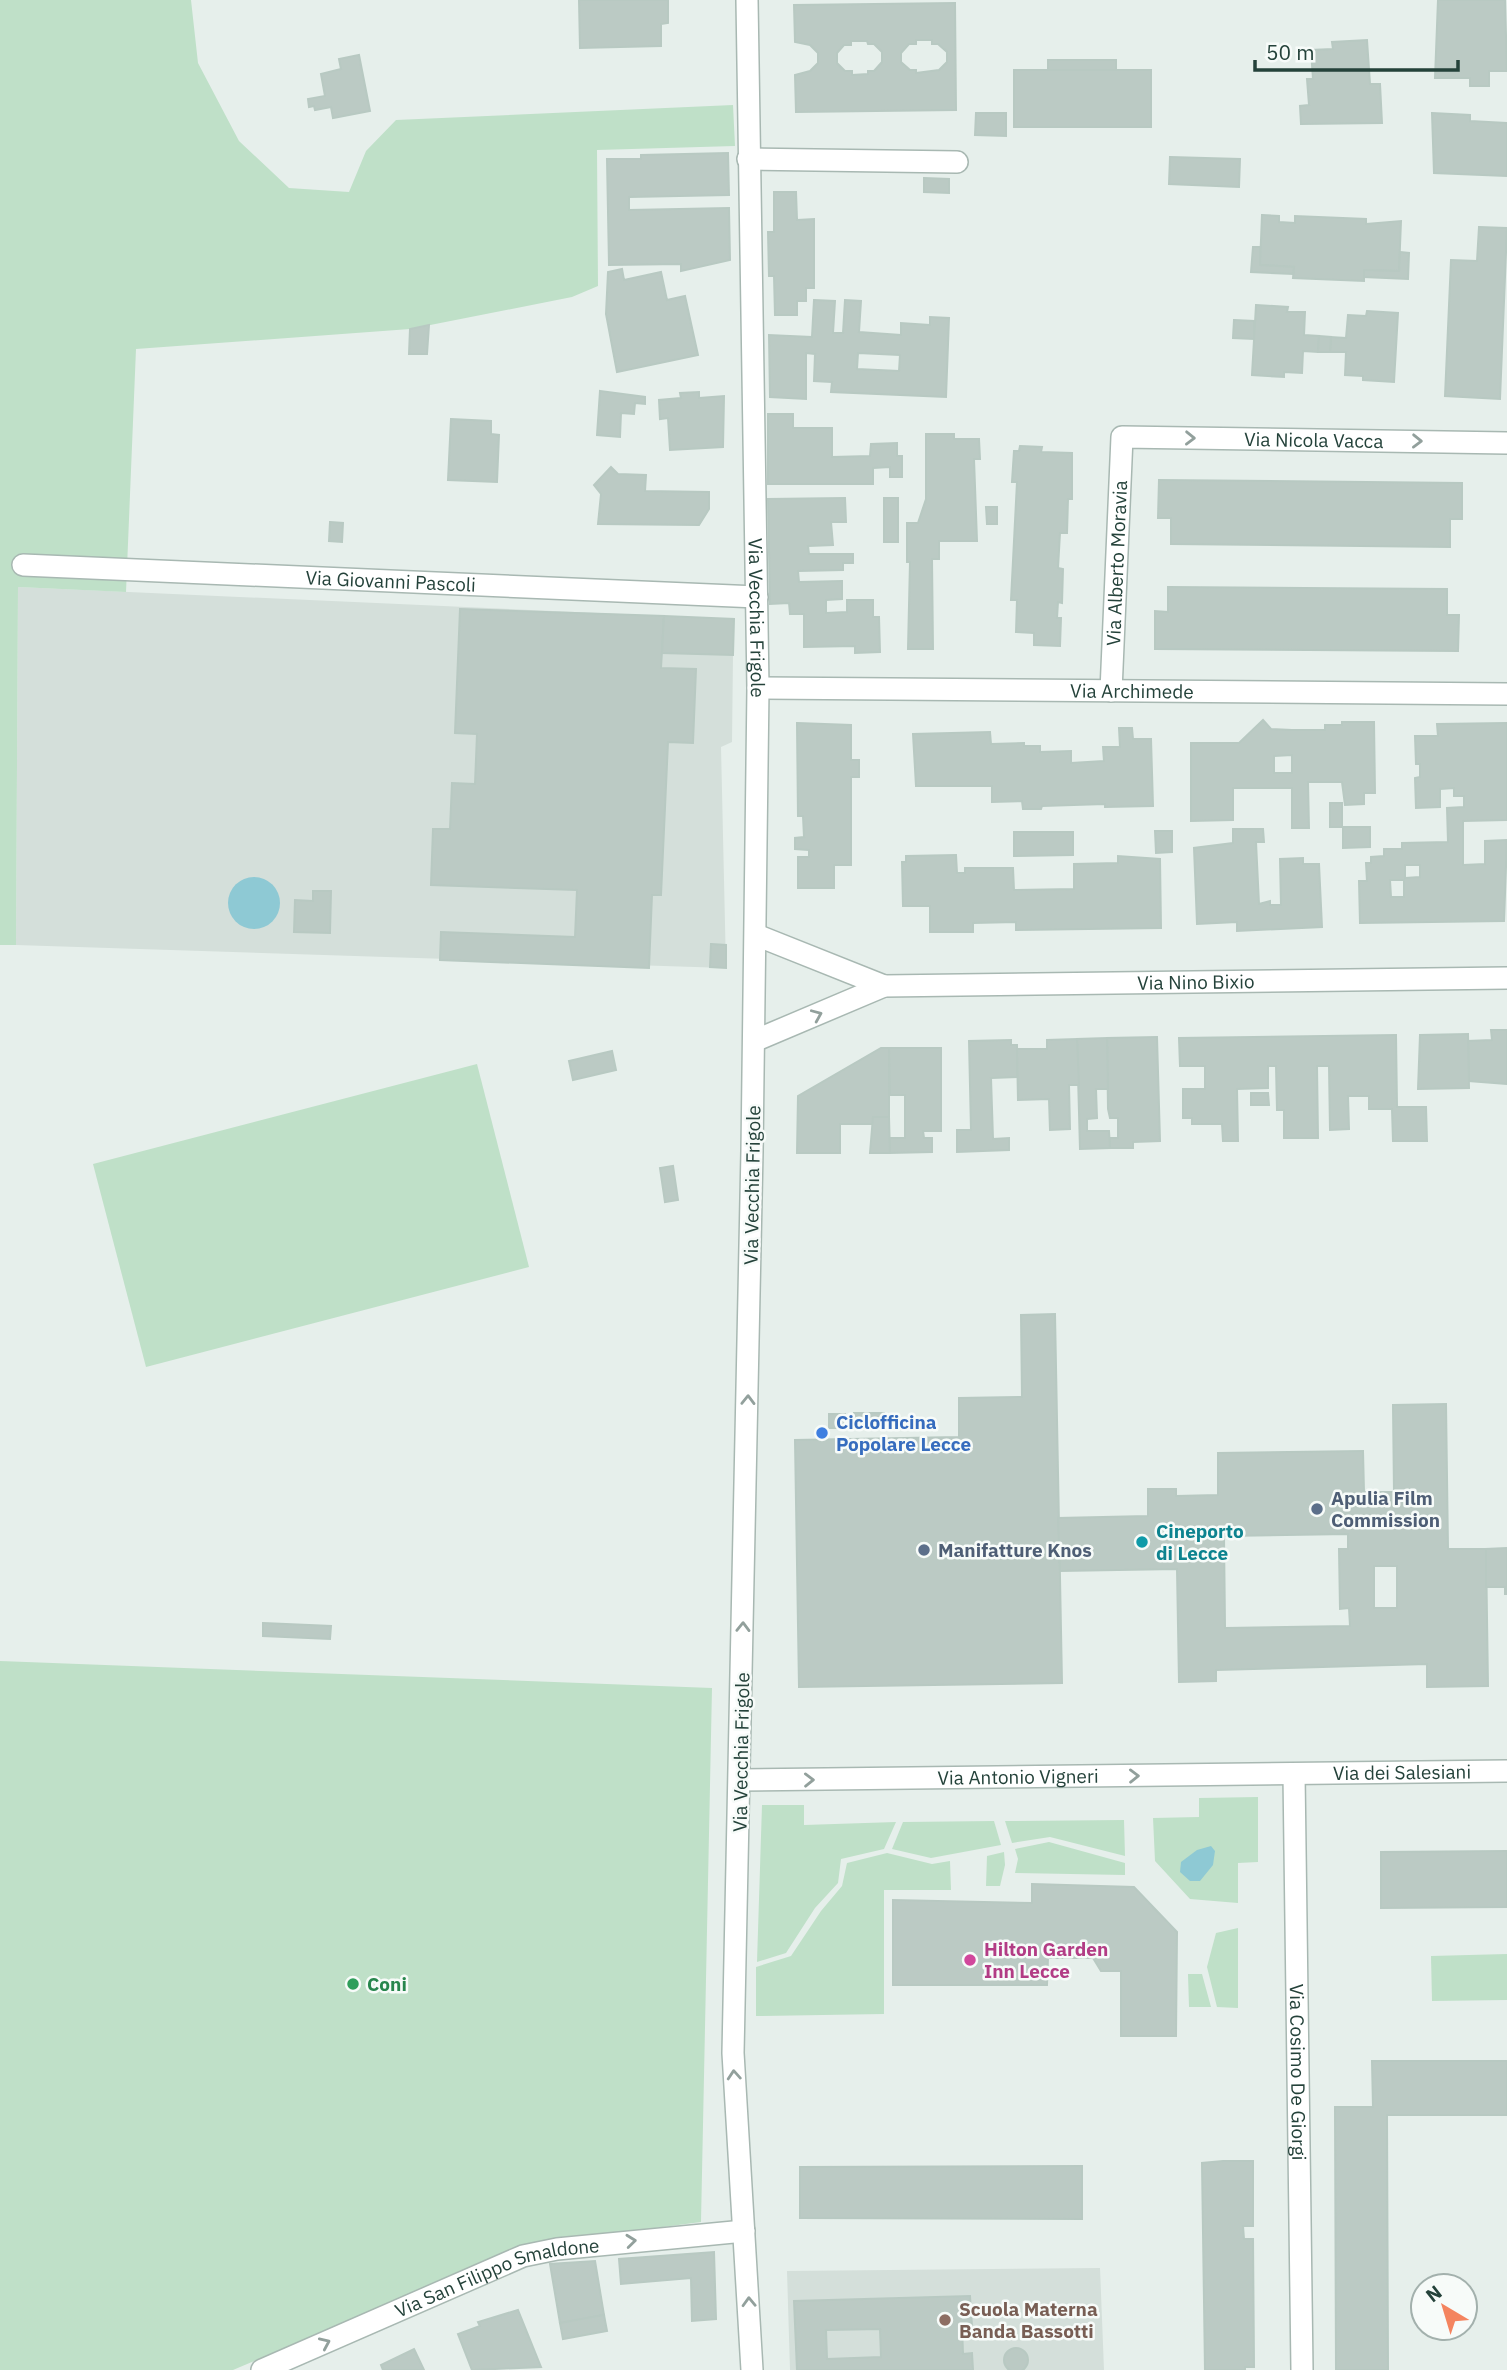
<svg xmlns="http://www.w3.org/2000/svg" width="1507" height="2370" viewBox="0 0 1507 2370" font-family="'IBM Plex Sans',sans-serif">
<rect width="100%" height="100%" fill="#e6efeb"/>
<g fill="#d4dfda">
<path d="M18,587l646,29 -2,37 71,2 -1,87 -11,5 5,221 -710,-23z"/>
<path d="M1100,2268l4,102h-314l-3,-99z"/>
</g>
<g fill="#bfe0c8">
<path d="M0,0h191l7,63 41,78 50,47 60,4 17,-41 30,-31 337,-15 2,41 -138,4 1,136 -26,11 -162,32 -274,20 -10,243 -108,-5 -2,358h-16z"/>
<path d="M477,1064l52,203 -383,100 -53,-203z"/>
<path d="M0,1661l712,27 -11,534 -176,23 -292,125h-233z"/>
<path d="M1258,1797v65l-20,1v40l-48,-4 -35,-38 -2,-43 46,-1v-19z"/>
<path d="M762,1805h42v20l92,-3 -12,27 -43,10 -3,24 -23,25 -29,45 -29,9z"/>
<path d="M1124,1820l1,36 -75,-19 -38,6 -7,-22z"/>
<path d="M994,1821l7,24 -70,13 -39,-9 11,-27z"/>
<path d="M1049,1842l76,21v12l-110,-2 3,-14 -3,-10z"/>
<path d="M1004,1852l1,13 -5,21h-14l1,-30z"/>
<path d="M887,1853l45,11 18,-3 1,29h-67v124l-128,2v-49l35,-11 30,-45 21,-25 5,-23z"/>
<path d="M1238,1928v80l-21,-1 -10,-40 9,-34z"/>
<path d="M1507,1954v46l-75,1 -1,-45z"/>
<path d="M1188,1974h14l9,33h-22z"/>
</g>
<g fill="#8ec9d4">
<circle cx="254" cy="903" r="26"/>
<path d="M1211,1846l4,5 -2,14 -13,16h-10l-10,-9 1,-10 16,-12z"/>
</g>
<g fill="#bbcac4" stroke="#b8c9c2" stroke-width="2" fill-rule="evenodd">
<path d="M579,0h89v23l-7,1v22l-81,2z"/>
<path d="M1438,0h67l2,71h-18v15h-19v-8h-35z"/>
<path d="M955,3l1,107 -160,2 -1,-37 15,-4 8,-8v-10l-8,-8 -15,-3 -1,-37zM916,40h16v4h6l9,8v10l-8,8 -23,3v-3h-6l-9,-8v-9l8,-9h7zM851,41h16l1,3h6l8,8v10l-8,9h-6v3l-16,1v-4h-7l-8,-8v-10l7,-8h7z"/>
<path d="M1367,40l3,44h10l2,39 -81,1 -1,-18 9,-1 -2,-26h6l-2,-29 22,-1 -1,-7z"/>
<path d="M359,55l11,56 -37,7 -2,-11 -16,3 -1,-4 -5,1 -1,-8 17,-3 -4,-22 20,-5 -2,-10z"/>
<rect x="1048" y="60" width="68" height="10"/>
<rect x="1014" y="70" width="137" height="57"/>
<path d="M976,113h30v23l-31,-1z"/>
<path d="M1432,113l38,2v6l37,2v53l-73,-3z"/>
<path d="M728,153l1,42 -100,2v13l100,-2 1,52 -49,11v-7l-72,1 -2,-106h34v-4z"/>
<path d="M1170,157l70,2 -1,28 -70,-3z"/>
<path d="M924,178l25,1v14l-25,-1z"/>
<path d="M774,192h22l1,28 17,-1v69h-8v13h-9v14h-22l-1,-39h-5l-1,-44h6z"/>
<path d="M1262,215l17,1v6l16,1v-7l71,3v5l35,-3 -2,50 -35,-1v11l-71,-3 1,-11 -34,-2z"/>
<path d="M1479,227l28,1 -7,171 -55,-3 6,-136 26,1z"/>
<path d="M1253,247h7v18l34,2 -1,7 -42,-2z"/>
<path d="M1400,252l9,1 -1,26 -44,-2v-7l35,1z"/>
<path d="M622,269l2,11 37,-8 6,28 18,-4 13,59 -81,17 -11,-58 2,-42z"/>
<path d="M814,300l21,1 -2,32h10l2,-33 16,1 -2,31 42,3v-12l29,2v-8l19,1 -3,79 -115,-5 1,-10 -18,-1 1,-27 -9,-1v46l-36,-2 -1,-62 43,2zM858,353l42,2 -1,16 -42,-2z"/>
<path d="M1256,305l32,2 -1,5h18l-1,23 15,1 -1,16 -15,-1 -1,22 -18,-1v5l-32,-2z"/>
<path d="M1367,311l31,2 -4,69 -31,-2v-4l-18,-1 1,-23h-16l1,-15 15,1 2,-23 18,1z"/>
<path d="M1234,320l20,1v18l-21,-1z"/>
<path d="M429,325l-2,29h-18l1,-25z"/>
<path d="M1319,336l12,1 -1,15h-12z"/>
<path d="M600,391l45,6v7l-10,-1 -1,11 -13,-1 -1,24 -23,-2z"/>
<path d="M699,392v6l25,-2 -1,51 -53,3 -2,-32 -8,1 -1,-19 22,-2 -1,-5z"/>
<path d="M768,414h25v14h39v29l38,-1 1,-12 26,-1v13h5v21h-12v-10l-17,1v16h-105z"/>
<path d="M451,419l40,2v13l8,1 -2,47 -49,-2z"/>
<path d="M926,434h28v5h25l1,20h-6l3,82h-38v18h-7l1,90h-25l2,-87h-3v-39h11l8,-24z"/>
<path d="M1020,446l22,1 -1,5 31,1v46h-4l-1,34h-7l-2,35 5,1 -1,34 -4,-1 -1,16h4l-1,28 -26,-1v-12l-18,-1 1,-32h-6l6,-118h-5l2,-31h5z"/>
<path d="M611,467l7,7 28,1 -1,16 64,1v17l-10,16 -101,-1 3,-30 -7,-9z"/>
<path d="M1159,480l303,3v36h-12v28l-279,-3v-26h-13z"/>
<path d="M845,498l1,24h-15l2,23 -25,1 1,8h44v9h-10v7l-45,1 1,11 43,-1v18l-16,1v13l21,-1v-12h26v17h6l1,35 -25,1v-7l-51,1v-33h-14l-1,-11 -19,1 -2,-105z"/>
<rect x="884" y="498" width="14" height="44"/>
<path d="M986,507h11v17h-10z"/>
<path d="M330,522l13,1 -1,19 -13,-1z"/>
<path d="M1168,587l279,2v26h12l-1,36 -303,-2v-38l13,1z"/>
<path d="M460,609l204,7 -3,52 35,1 -3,74 -25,-1 -7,153h-9l-3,73 -209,-8 1,-28 134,5 2,-47 -146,-5 2,-56h17l2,-46 23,1 2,-50 -22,-1z"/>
<path d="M664,616l70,3 -1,36 -71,-2z"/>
<path d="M1263,720l8,9 21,1h33v-5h17v-3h32l1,71h-11v11l-19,1 -3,-23h-34l1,46h-17v-40h-59v32l-42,1v-78h48zM1292,755v18h-18v-17z"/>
<path d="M797,723l54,2v35h8v17h-8v88h-17v23h-36v-31h11v-7l-14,-1v-11l9,-1 -1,-21h-5z"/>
<path d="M1507,723v97l-44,1v44l22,-1v-23l22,-1 -3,81 -144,2 -1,-42h8l-1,-18h5v-6l13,-1v-7h18v-6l46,-1 -1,-34 17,-1v-11h-10v-8l-14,1v18l-24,1 -1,-30 5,-1v-13h-4l-1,-28h23l-1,-12zM1405,865h15v12l-15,1zM1390,880h14v17h-13z"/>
<path d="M1119,728h13l1,11h18l2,67 -48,1v-3l-63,2 -1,3h-18l-1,-8 -30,1v-16h-76l-3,-52 77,-2 1,12 33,-1v3h16v6l31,-1v12l33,-2 -1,-14h17z"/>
<rect x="1330" y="803" width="12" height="24"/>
<path d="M1343,827h27v20l-27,1z"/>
<path d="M1233,829h30l1,13h-8l3,62 11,-3v4h11l-1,-46 23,-1v6h16l3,63 -85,4v-9l-40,2 -3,-76 39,-5z"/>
<path d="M1155,831h17v21l-16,1z"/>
<path d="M1014,832h59v23l-59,1z"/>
<path d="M956,855l1,18h8v-5h48l1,22 60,-1v-25l44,-1v-7l42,3 1,69 -145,2v-8l-43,1v9h-43v-26h-27l-1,-44h4v-6z"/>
<path d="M313,891h18l-1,42 -36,-1 1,-32 18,1z"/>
<path d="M711,944l15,1v23l-16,-1z"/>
<path d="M1491,1030h16v54l-38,-3 -1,-40 24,-1z"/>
<path d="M1468,1034l1,54 -51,1 2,-54z"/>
<path d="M1396,1035l1,72h29l1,34h-34l-1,-32h-23v-13h-21l1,33 -19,1 -1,-64h-12l1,72h-34v-28h-7l-1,-44h-8v22l-31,1 1,52h-15l-1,-17h-30v-6h-9v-29h22v-23h-25l-1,-28z"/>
<path d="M1157,1037l3,104 -27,1v6h-23v-10h8v-20h-8l-2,-9 -1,-71z"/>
<path d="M1107,1038l1,51h-12l1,29 -10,1v12h22l1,17 -30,1 -3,-110z"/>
<path d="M1077,1039l2,46h-10l1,44 -20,1 -1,-31 -31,1 -1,-51h30v-9z"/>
<path d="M1011,1040v5h6v32l-26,1 2,61 16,-1v12l-52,2v-22h14l-2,-89z"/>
<path d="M881,1048h8v69h-16v7h-33v29h-43l1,-57z"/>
<path d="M889,1048h52v83h-18l1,7h8v14l-42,1v-15h15v-43h-15z"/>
<path d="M612,1051l4,19 -43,10 -4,-19z"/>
<path d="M1251,1093h17l1,12h-18z"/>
<path d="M873,1117h16l1,36h-20z"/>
<path d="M673,1166l5,34 -13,2 -5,-34z"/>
<path d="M1055,1314l7,369 -263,4 -4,-247 164,-3v-39l63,-1 -1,-82z"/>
<path d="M1446,1404l2,145h38l2,137 -61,1v-23l-211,6v11l-37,1 -2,-113 -117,2 -2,-53 90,-2v-27h28v7l42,-1v-42l145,-2 1,41h30l-1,-87zM1348,1534v15h-9l1,60 9,-1 1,18 -125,2 -1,-92zM1374,1566h23v42h-23z"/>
<rect x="854" y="1413" width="30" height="15"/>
<rect x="829" y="1414" width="16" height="14"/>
<path d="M1507,1548v46h-2v-7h-19v-38z"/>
<path d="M263,1623l68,3 -1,13 -67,-3z"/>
<path d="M1507,1851v56l-126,1v-56z"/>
<path d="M1032,1884l102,3 43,45 -1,104h-55v-65h-20l-8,-13h-45l-1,27h-154v-85l139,3z"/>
<path d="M1372,2061h135v54h-120l1,255h-52l-1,-263h38z"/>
<path d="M1223,2161h30v65h-10l1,13h9l1,128h-9v3h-40l-3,-207z"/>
<path d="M1082,2166v53l-282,-1v-51z"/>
<path d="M714,2252l2,67 -24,2 -1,-43 -70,6 -2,-25z"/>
<path d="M595,2261l9,54 -44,8 -10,-59z"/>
<path d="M970,2296l2,30h-10l1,28 9,-1 1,17h-176l-3,-69zM880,2329l1,28 -54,2 -1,-29z"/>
<path d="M518,2310l23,57 -69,3 -14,-36 22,-8 -2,-4z"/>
<path d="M604,2315l3,16 -44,8 -3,-16z"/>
<circle cx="1016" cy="2360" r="12"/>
<path d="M414,2349l10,21h-41l-2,-5z"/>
</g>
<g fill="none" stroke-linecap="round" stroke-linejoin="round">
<defs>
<g id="minor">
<path d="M748,159l209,3"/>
<path id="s1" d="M23,565l734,32"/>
<path id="s2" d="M758,688l749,6"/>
<path id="s3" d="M1111,691l11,-254 385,6"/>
<path d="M756,935l128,51"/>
<path id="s4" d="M754,1041l130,-55 623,-8"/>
<path id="s5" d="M1294,1774l8,596"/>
<path id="s6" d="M740,1780l767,-9"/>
<path id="s7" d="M262,2370l261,-114 34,-7 187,-18"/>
</g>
<g id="tertiary">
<path id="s8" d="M747,0l11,688 -6,463 -19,902 19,317"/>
</g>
</defs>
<use href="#minor" stroke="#a8b8b2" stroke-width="24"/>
<use href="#tertiary" stroke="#a8b8b2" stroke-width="24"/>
<use href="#minor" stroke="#fff" stroke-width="21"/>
<use href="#tertiary" stroke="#fff" stroke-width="21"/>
</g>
<defs><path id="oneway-chevron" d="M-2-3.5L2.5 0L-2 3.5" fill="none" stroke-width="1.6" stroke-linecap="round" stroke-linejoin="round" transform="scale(1.75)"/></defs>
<g stroke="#92a09c">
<use href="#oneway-chevron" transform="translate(1190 438) rotate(1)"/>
<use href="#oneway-chevron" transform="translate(1417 441) rotate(1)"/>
<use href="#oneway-chevron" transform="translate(817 1015) rotate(-23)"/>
<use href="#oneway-chevron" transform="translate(748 1400) rotate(-89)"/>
<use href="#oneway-chevron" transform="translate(743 1627) rotate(-89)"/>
<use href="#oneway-chevron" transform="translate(1134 1776) rotate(-1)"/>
<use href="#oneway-chevron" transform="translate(809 1780) rotate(-1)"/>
<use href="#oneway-chevron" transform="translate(734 2075) rotate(-94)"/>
<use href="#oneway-chevron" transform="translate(631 2241) rotate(-6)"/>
<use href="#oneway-chevron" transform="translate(749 2302) rotate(-92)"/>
<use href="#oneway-chevron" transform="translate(325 2343) rotate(-24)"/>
</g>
<circle fill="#3f7fe0" stroke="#f7fbf9" stroke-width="2.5" cx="822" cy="1433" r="7"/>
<g fill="#5c6f8a" stroke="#f7fbf9" stroke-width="2.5">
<circle cx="1317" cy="1509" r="7"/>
<circle cx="924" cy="1550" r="7"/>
</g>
<circle fill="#0f9aa8" stroke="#f7fbf9" stroke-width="2.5" cx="1142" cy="1542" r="7"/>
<circle fill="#d1479c" stroke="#f7fbf9" stroke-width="2.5" cx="970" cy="1960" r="7"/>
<circle fill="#2e9e5b" stroke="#f7fbf9" stroke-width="2.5" cx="353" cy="1984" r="7"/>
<circle fill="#8d6e63" stroke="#f7fbf9" stroke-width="2.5" cx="945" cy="2320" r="7"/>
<g text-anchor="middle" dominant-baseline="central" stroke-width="5" stroke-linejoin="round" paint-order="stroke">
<g font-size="19" fill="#24423a" stroke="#f7fbf9">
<text stroke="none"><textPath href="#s3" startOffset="446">Via Nicola Vacca</textPath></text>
<text stroke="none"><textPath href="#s3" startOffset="128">Via Alberto Moravia</textPath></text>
<text stroke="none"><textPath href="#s1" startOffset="368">Via Giovanni Pascoli</textPath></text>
<text stroke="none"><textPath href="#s8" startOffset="618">Via Vecchia Frigole</textPath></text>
<text stroke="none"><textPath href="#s2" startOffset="374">Via Archimede</textPath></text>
<text stroke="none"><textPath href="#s4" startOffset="453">Via Nino Bixio</textPath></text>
<text transform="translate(752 1185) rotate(-89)">Via Vecchia Frigole</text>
<text transform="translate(741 1752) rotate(-89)">Via Vecchia Frigole</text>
<text stroke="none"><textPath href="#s6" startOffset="662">Via dei Salesiani</textPath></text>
<text stroke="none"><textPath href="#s6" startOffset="278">Via Antonio Vigneri</textPath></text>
<text stroke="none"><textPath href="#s5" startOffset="298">Via Cosimo De Giorgi</textPath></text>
<text stroke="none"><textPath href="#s7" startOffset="254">Via San Filippo Smaldone</textPath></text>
</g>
<g font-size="19" font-weight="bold" fill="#366cbe" stroke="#f7fbf9" text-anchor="start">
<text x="836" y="1422">Ciclofficina<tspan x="836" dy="22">Popolare Lecce</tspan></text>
</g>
<g font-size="19" font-weight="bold" fill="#4e5e75" stroke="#f7fbf9" text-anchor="start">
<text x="1331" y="1498">Apulia Film<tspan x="1331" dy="22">Commission</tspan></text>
<text x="938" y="1550">Manifatture Knos</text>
</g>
<g font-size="19" font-weight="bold" fill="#0d838f" stroke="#f7fbf9" text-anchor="start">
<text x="1156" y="1531">Cineporto<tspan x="1156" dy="22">di Lecce</tspan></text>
</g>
<g font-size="19" font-weight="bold" fill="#b23c85" stroke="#f7fbf9" text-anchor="start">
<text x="984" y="1949">Hilton Garden<tspan x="984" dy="22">Inn Lecce</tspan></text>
</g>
<g font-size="19" font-weight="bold" fill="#27864d" stroke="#f7fbf9" text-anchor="start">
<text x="367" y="1984">Coni</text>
</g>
<g font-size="19" font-weight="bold" fill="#785e54" stroke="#f7fbf9" text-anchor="start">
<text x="959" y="2309">Scuola Materna<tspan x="959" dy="22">Banda Bassotti</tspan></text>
</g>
</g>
<g transform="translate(1444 2307) rotate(322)"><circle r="33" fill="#f7fbf9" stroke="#a3b1ad" stroke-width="2"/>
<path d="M0-5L12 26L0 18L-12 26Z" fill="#f4845f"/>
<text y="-10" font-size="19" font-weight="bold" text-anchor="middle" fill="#24423a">N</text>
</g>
<path d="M1255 60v10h203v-10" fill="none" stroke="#24423a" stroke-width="3.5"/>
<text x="1266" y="60" font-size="21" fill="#24423a" stroke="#f7fbf9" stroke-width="5" paint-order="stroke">50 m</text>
</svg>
